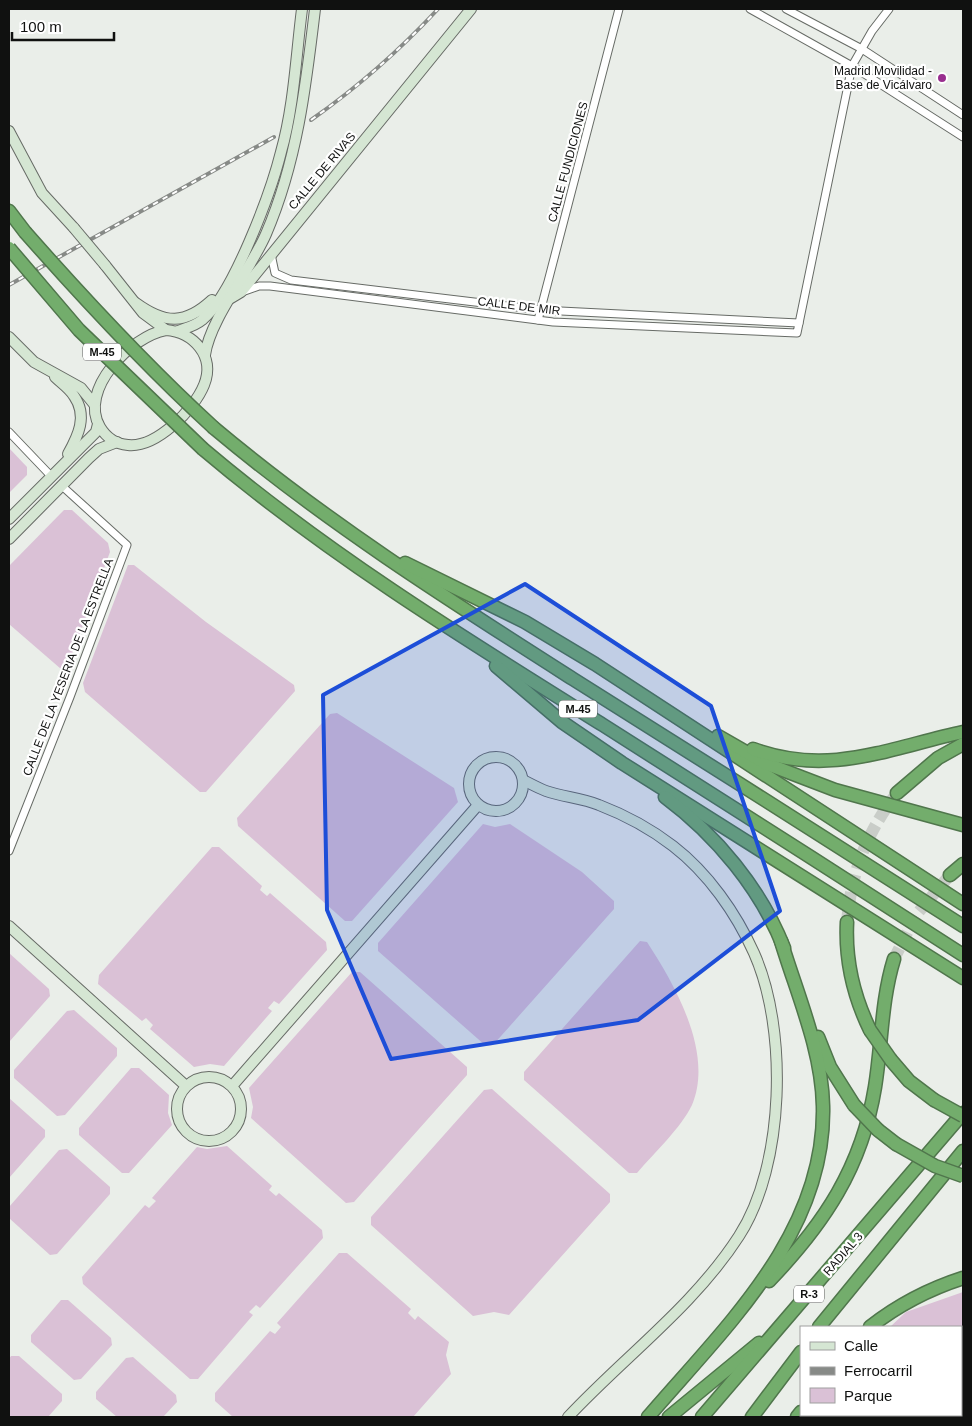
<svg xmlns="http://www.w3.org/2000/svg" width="972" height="1426" viewBox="0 0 972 1426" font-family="Helvetica,sans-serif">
<rect width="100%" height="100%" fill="#eaeee9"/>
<g fill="#dac1d6">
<path d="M9,448l18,19v8l-18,18z"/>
<path d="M64,510h8l36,33 2,9 -43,116 -6,1 -52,-45v-58z"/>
<path d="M128,565h6l72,57 88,63 1,6 -89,101h-6l-115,-100 -2,-9z"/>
<path d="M337,713l117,75 4,14 -106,119h-7l-107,-95 -1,-8 93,-104z"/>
<path d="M483,824l12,3 15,-3 72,48 32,29v8l-121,136 -7,1 -108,-95v-8z"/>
<path d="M212,847h7l43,39 -2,4 7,6 3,-3 56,49 1,8 -48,54 -5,-3 -6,7 4,3 -48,55 -14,-2 -16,3 -44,-38 3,-4 -7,-7 -4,3 -44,-37 1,-9z"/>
<path d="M640,941l7,1c28,43 67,111 45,163 -11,23 -38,48 -55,68h-8l-105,-93v-8z"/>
<path d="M9,953l40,36 1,7 -41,46z"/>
<path d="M352,972h8l107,95v8l-113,127 -8,1 -95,-85 2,-11 -4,-19z"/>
<path d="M74,1010l43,38v8l-52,59 -8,1 -43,-38v-8l53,-59z"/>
<path d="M131,1068h8l30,27 -1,18 4,12 -43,48h-7l-43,-38v-7z"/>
<path d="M492,1089l118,105v8l-101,113 -15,-3 -21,4 -102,-91v-8l113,-127z"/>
<path d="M9,1098l36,32v7l-36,41z"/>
<path d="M227,1146l45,40 -3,4 7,6 3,-3 43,37 1,8 -63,70 -4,-3 -7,7 4,3 -55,64h-8l-107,-95 -1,-7 63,-72 4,3 7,-7 -4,-3 45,-51 10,2z"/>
<path d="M67,1149l43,38v7l-53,60 -7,1 -41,-37v-11l50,-57z"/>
<path d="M339,1253h8l64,56 -3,4 7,7 3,-4 31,26 -3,13 5,19 -38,43h-180l-18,-16v-8l55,-62 5,3 6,-7 -4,-4z"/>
<path d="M963,1292v125h-156l2,-2h152v-88h-71l16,-15z"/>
<path d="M61,1300h7l43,38 1,7 -31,34 -7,1 -43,-38v-7z"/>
<path d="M11,1356h8l43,38v7l-14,16h-39v-58z"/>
<path d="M133,1357l43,38 1,7 -14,15h-46l-21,-18v-7l30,-34z"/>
</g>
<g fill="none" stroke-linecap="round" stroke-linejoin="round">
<g stroke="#c9cdc8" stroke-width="12" stroke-dasharray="12 6" stroke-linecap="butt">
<path d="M847,922c4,-47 18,-86 47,-125"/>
<path d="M894,959l22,-44 34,-40"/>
</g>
<defs>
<g id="street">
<path d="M750,9l102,57 111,71"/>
<path d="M786,9l76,40 101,66"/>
<path d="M271,254l4,19 16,7 250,30 258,13"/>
<path d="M242,292l17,-6h11l283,36 244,11 55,-267 20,-35 17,-22"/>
<path d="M538,320l81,-311"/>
<path d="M9,432l42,44"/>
<path d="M9,851l61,-154 57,-152 -65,-59"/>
</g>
<g id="secondary">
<path d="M9,131l33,62 32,35"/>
<path d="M105,265l38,48 23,17"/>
<path d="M231,298l10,-6 230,-283"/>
<path d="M136,303c29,21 49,22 76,-3"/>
<path d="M166,330c27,2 50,26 38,55 -10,25 -48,63 -76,60 -12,-1 -22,-8 -28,-18 -22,-37 31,-91 66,-97z"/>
<path d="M178,331c8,-3 17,-5 24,-11 31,-25 69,-128 79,-168 13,-46 15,-96 21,-143"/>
<path d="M9,337l25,25 47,26 13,16"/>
<path d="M205,355c5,-36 45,-84 61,-121 31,-72 40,-148 49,-225"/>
<path d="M55,377c6,6 14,11 19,19 14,20 4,40 -6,58"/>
<path d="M9,519l87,-87 2,-8"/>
<path d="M9,539l80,-81 10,-9 18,-7"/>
<circle cx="496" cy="784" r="27"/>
<path d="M523,780c8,4 15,8 23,11 17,6 36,7 53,14 26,10 52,24 74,41 35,27 63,67 81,107 34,76 31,212 -15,283 -45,70 -115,121 -171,181"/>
<path d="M9,926l177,160"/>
<circle cx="209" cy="1109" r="32"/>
<path d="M233,1085l245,-280"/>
</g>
<g id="highway">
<path d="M9,211l16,21"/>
<path d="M214,428c112,94 235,172 359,251 130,82 261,164 390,247"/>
<path d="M203,449c124,105 262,190 400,276 121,76 240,153 360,230"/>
<path d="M405,563l120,59 70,42 368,240"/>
<path d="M496,666l66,56 60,41 341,215"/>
<path d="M718,736l49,28 68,26 128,35"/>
<path d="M753,749c76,28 136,-1 210,-17"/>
<path d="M897,793l41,-35 25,-14"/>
<path d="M665,797c51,38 96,92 119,151"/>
<path d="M950,875l13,-11"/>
<path d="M847,922c-2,39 6,73 23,108"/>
<path d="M818,1037l12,30 24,38"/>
<path d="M891,1060l18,21 25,19"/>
<path d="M878,1130l18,14"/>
<path d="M769,1281c55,-57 93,-114 106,-194 7,-43 6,-86 19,-128"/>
<path d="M819,1327l144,-176"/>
<path d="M870,1327c28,-22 59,-38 93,-49"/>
<path d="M648,1417c77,-90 178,-183 175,-311 -1,-56 -26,-112 -42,-165"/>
<path d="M669,1417l90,-74"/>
<path d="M702,1417l261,-304"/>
<path d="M752,1417l49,-65"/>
<path d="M797,1417l4,-5"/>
</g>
</defs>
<use href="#street" stroke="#676b66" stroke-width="9"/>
<use href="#secondary" stroke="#676b66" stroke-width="12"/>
<use href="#highway" stroke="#50764c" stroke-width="15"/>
<use href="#street" stroke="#fff" stroke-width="7"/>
<use href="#secondary" stroke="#d5e6d3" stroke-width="10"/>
<use href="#highway" stroke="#73ad6c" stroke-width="12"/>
<defs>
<g id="rail">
<path d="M311,120c47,-33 88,-69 127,-111"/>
<path d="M9,285l265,-148"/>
</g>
</defs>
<use href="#rail" stroke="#878a87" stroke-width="4"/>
<use href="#rail" stroke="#fff" stroke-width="2" stroke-dasharray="5.5" stroke-linecap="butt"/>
<defs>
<path id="secondary-bridge" d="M74,228l31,37"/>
<g id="highway-bridge">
<path d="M25,232c60,68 121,134 189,196"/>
<path d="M9,248l70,82 124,119"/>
<path d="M870,1030l21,30"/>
<path d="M934,1100l29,16"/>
<path d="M854,1105l24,25"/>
<path d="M896,1144l39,22 28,10"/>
</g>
</defs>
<use href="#secondary-bridge" stroke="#676b66" stroke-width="12" stroke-linecap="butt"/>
<use href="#highway-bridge" stroke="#50764c" stroke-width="15" stroke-linecap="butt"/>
<use href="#secondary-bridge" stroke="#d5e6d3" stroke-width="10"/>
<use href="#highway-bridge" stroke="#73ad6c" stroke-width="12"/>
</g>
<path fill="#1d4ed8" fill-opacity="0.2" stroke="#1d4ed8" stroke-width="4" stroke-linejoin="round" d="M525,584l186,122 69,205 -142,109 -247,39 -64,-149 -4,-215z"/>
<circle fill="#992e8f" stroke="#fff" stroke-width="2" cx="942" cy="78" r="5"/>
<g text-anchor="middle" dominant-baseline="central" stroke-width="4.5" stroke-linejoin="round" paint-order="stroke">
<g fill="#fff" stroke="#585858" stroke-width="1">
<rect x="83" y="343.5" width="38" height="17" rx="4"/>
<rect x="559" y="700.5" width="38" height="17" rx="4"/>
<rect x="794" y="1285.5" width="30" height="17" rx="4"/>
</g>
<g font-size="11" font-weight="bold" fill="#101110">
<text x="102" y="352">M-45</text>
<text x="578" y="709">M-45</text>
<text x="809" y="1294">R-3</text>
</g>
<g font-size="12" fill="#101110" stroke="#fff" text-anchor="end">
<text x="932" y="71">Madrid Movilidad -<tspan x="932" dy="14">Base de Vicálvaro</tspan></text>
</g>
<g font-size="12" fill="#101110" stroke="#fff">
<text transform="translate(568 162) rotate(-75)">CALLE FUNDICIONES</text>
<text transform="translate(322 171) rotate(-50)">CALLE DE RIVAS</text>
<text transform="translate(519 306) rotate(7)">CALLE DE MIR</text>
<text transform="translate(68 667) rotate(-69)">CALLE DE LA YESERIA DE LA ESTRELLA</text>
<text transform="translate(843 1254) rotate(-49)">RADIAL 3</text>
</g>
</g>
<rect width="972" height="1426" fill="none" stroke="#101110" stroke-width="20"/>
<rect x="800" y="1326" width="162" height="90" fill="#ffffff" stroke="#9fa09f"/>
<rect x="810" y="1342" width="25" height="8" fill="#d5e6d3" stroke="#9fa09f"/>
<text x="844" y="1351" font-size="15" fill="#101110">Calle</text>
<rect x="810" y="1367" width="25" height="8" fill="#878a87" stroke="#9fa09f"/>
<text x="844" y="1376" font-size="15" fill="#101110">Ferrocarril</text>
<rect x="810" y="1388" width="25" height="15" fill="#dac1d6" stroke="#9fa09f"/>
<text x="844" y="1401" font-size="15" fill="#101110">Parque</text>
<path d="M12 32v8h102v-8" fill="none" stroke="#101110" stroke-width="2.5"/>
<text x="20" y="32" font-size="15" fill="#101110" stroke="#ffffff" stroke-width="4" paint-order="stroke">100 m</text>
</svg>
